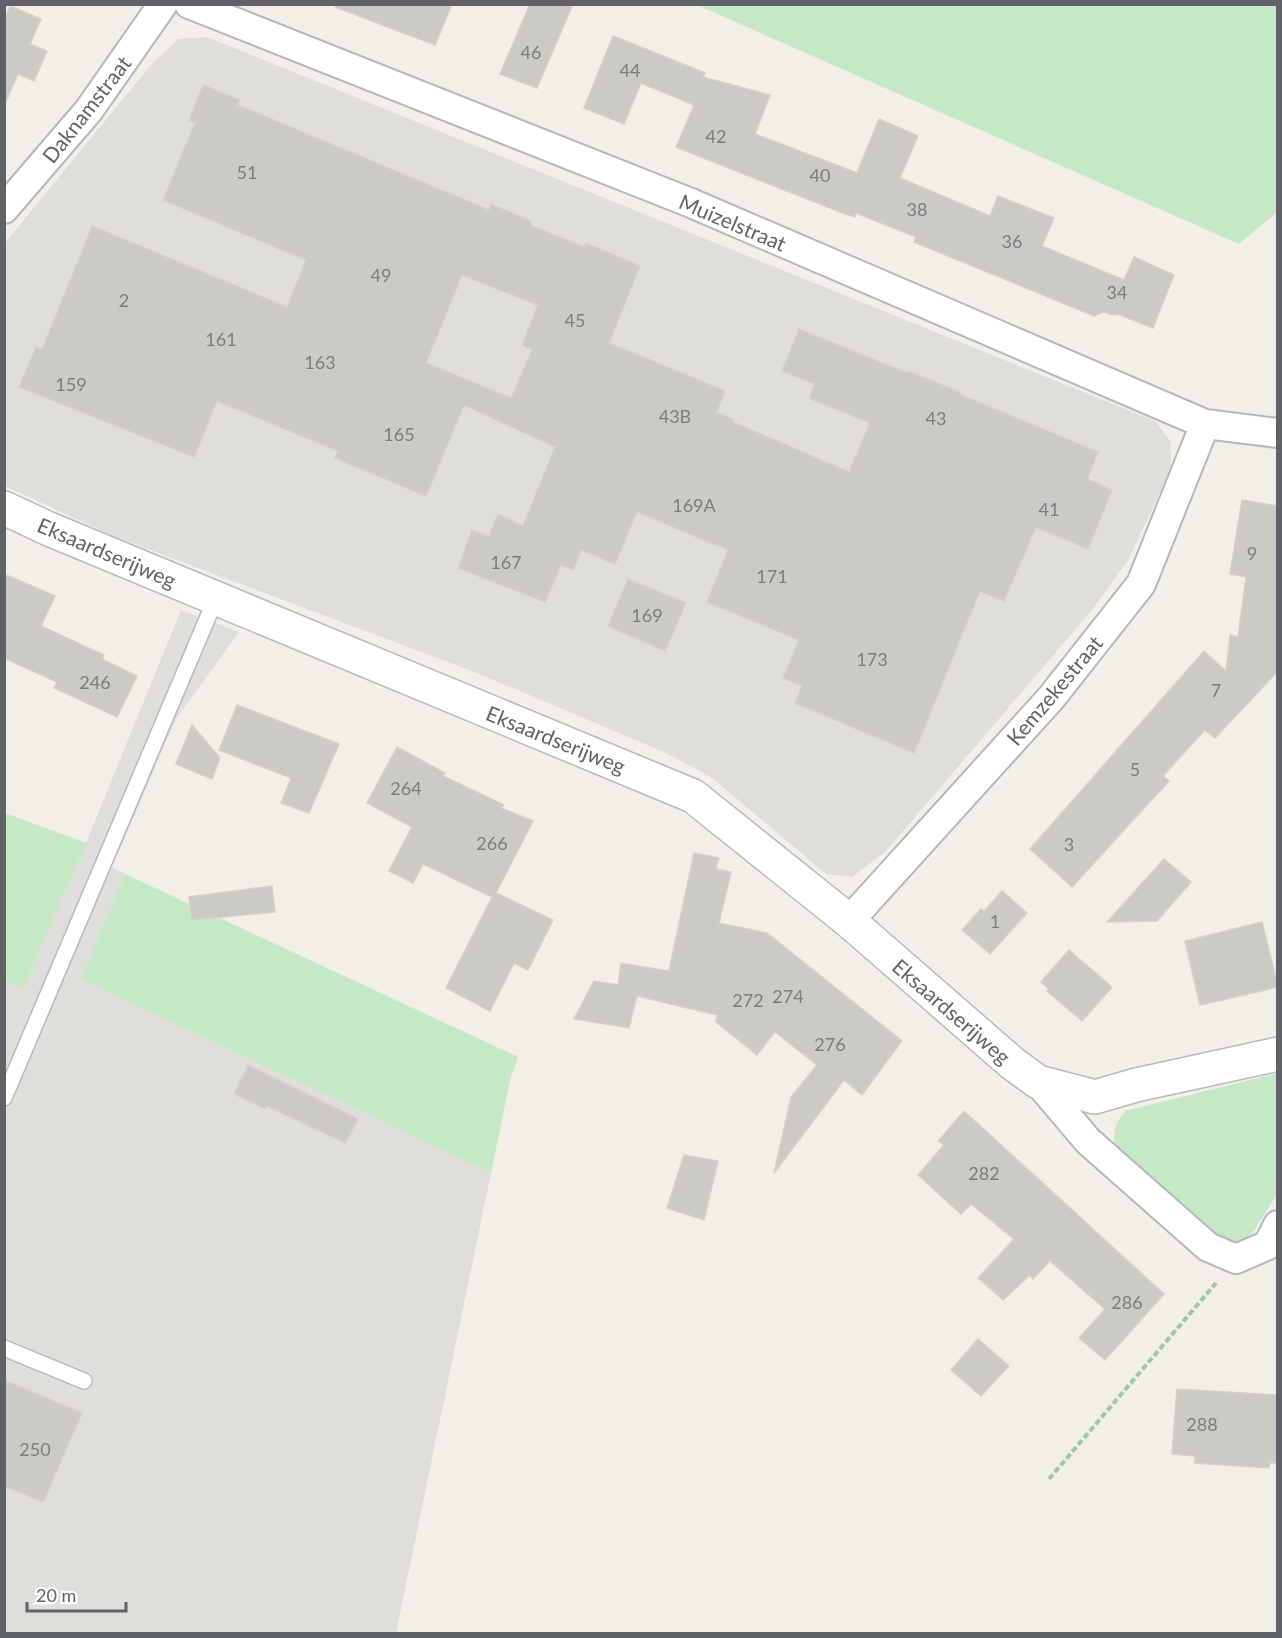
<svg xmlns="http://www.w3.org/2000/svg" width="1282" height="1638" viewBox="0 0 1282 1638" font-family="Lato,sans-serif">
<rect width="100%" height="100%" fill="#f1efe8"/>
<g fill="#e0deda">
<path d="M207,37l948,384 16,21v27l-43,91 -36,50 -207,242 -33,25 -26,-3 -115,-97 -45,-24 -189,-80 -364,-137 -108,-50v-243l145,-177 28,-27z"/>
<path d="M181,610l58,22 -63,87 -64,148 13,7 -45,105 411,194 -95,460 -391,1v-653l18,8 63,-146z"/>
</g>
<g fill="#c5e8c5">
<path d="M697,5h580v207l-38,32z"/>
<path d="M5,813l81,30 -63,146 -18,-8z"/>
<path d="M125,874l393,183 -8,23 -19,93 -411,-194z"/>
<path d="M1274,1074l3,1v119l-23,37 -13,11 -18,-1 -105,-89c-7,-17 -4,-27 7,-41z"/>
</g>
<g fill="#cccac5" stroke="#d6d1c6" stroke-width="1.5" fill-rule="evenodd">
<path d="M335,4h117l-17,41 -100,-38z"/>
<path d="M530,4h43l-36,84 -37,-14z"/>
<path d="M10,6l31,13 -11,25 17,7 -13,30 -16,-7 -13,30 -1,-82z"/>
<path d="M613,36l92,37 -2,4 67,18 -15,39 102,39 22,-54 39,17 -18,42 90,38 8,-20 56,22 -12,28 82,34 10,-23 40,18 -21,53 -35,-14 -4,1 -10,-3 -10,4 -180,-74 2,-5 -60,-24 -1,4 -15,-5 -164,-65 18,-42 -53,-22 -17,41 -40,-16z"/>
<path d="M203,85l37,15 -2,5 251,105 2,-6 40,17 -1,4 54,22 2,-4 54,23 -31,77 116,48 -8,21 17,8 -1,2 116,50 21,-49 -61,-25 6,-14 -33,-13 17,-42 108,44 1,-2 52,21 -1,2 139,58 -11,27 25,11 -24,59 -52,-22 -32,74 -24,-10 -66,162 -119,-50 7,-17 -19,-8 16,-38 -92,-38 21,-52 -91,-38 -22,52 -34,-14 -8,20 -12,-5 -16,37 -87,-34 14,-38 17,6 9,-22 25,12 32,-79 -91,-42 -38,91 -91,-38 3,-7 -121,-50 -23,56 -175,-70 17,-40 6,3 50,-124 195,81 19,-47 -143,-60 32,-77 -6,-2zM462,275l76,30 -16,40 10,5 -21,48 -85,-35z"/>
<path d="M1242,500l36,6v165l-63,67 -10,-8 -42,46 6,5 -97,106 -42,-38 174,-198 22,20 4,-36 8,2 8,-60 -16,-3z"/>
<path d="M4,574l51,22 -14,30 63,29 -2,4 35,17 -20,41 -63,-29 3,-6 -53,-24z"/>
<path d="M628,579l58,24 -21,48 -57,-25z"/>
<path d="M237,705l102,39 -30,69 -28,-10 10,-25 -72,-28z"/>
<path d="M192,725l28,33 -8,21 -36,-15z"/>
<path d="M397,747l48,26 -2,3 61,29 -3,3 32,13 -37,72 57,27 -25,50 -14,-7 -24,48 -44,-23 46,-91 -69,-33 -10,19 -24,-12 23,-44 -45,-24z"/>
<path d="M694,853l25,5 -3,11 15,3 -12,51 48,10 135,108 -40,54 -18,-15 -70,93 17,-76 26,-32 -42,-33 -18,23 -41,-33 1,-7 -80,-19 -8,32 -55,-9 20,-38 24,4 3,-22 48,8z"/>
<path d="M1164,859l27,23 -34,39 -50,1z"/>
<path d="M272,886l3,26 -83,8 -3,-23z"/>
<path d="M1002,891l25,22 -37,41 -28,-24 19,-21 3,2z"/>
<path d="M1262,922l16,65 -78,18 -15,-64z"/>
<path d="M1069,950l43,37 -30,34 -35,-30 2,-2 -8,-7z"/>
<path d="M248,1065l110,54 -13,24 -78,-37 -1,3 -32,-15z"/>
<path d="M964,1111l200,183 -59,66 -26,-22 26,-29 -55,-48 -17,18 -3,-4 -27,25 -25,-22 36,-39 -43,-35 -10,10 -43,-39 26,-30 -6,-4z"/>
<path d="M684,1155l34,6 -14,59 -37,-12z"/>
<path d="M978,1339l31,27 -28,30 -30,-26z"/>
<path d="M4,1380l78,33 -39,89 -39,-16z"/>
<path d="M1177,1389l101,6v68h-8l-1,5 -74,-5v-7l-23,-2z"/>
</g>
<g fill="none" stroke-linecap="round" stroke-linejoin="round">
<defs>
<g id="lane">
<path d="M4,1098l212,-500"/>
<path d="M4,1348l80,33"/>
</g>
<g id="street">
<path d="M189,4l502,199 514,221 73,9"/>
<path d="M4,209l85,-99 74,-106"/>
<path d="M849,921l202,-223 90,-114 64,-160"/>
<path d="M1038,1082l50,59 120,106 28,12 32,-14 10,-20"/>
</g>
<path id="secondary" d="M4,508l45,21 644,267 156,125 163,142 26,19 57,15 41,-12 142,-31"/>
</defs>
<use href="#lane" stroke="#b5b8bc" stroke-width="18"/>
<use href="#street" stroke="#b5b8bc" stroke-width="32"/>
<use href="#secondary" stroke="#b6babf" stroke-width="36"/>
<path stroke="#9cc7a9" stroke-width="4" stroke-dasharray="6 3" stroke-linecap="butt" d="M1049,1479l167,-196"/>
<use href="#lane" stroke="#fff" stroke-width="15"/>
<use href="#street" stroke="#fff" stroke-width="28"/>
<use href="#secondary" stroke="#fff" stroke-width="33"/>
</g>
<g text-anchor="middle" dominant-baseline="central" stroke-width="6" stroke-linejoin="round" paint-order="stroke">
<g font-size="18" fill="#7a7d7f">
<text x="531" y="52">46</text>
<text x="630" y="70">44</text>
<text x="716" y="136">42</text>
<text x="247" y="172">51</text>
<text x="820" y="175">40</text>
<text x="917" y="209">38</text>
<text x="1012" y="241">36</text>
<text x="381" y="275">49</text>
<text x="1117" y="292">34</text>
<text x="124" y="300">2</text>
<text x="575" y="320">45</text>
<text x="221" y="339">161</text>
<text x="320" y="362">163</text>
<text x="71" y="384">159</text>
<text x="675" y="416">43B</text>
<text x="936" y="418">43</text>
<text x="399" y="434">165</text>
<text x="694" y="505">169A</text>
<text x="1049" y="509">41</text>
<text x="1252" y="553">9</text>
<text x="506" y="562">167</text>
<text x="772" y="576">171</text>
<text x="647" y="615">169</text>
<text x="872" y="659">173</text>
<text x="95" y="682">246</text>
<text x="1216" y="690">7</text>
<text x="1135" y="769">5</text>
<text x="406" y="788">264</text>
<text x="492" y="843">266</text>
<text x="1069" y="844">3</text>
<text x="995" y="921">1</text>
<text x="788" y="996">274</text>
<text x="748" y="1000">272</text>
<text x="830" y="1044">276</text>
<text x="984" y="1173">282</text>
<text x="1127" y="1302">286</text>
<text x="1202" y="1424">288</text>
<text x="35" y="1449">250</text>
</g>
<g font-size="21" fill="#5f6368" stroke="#fff">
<text transform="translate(86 109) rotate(-52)">Daknamstraat</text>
<text transform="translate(733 222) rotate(23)">Muizelstraat</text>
<text transform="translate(107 552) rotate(23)">Eksaardserijweg</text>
<text transform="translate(1054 690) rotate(-50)">Kemzekestraat</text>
<text transform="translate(556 739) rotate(22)">Eksaardserijweg</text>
<text transform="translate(952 1011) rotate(41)">Eksaardserijweg</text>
</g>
</g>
<rect width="1282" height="1638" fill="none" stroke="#5f6368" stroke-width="12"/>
<path d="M27 1602v9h99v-9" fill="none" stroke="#5f6368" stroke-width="3"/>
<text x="36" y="1602" font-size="18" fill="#5f6368" stroke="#ffffff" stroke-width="4.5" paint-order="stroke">20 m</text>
</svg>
